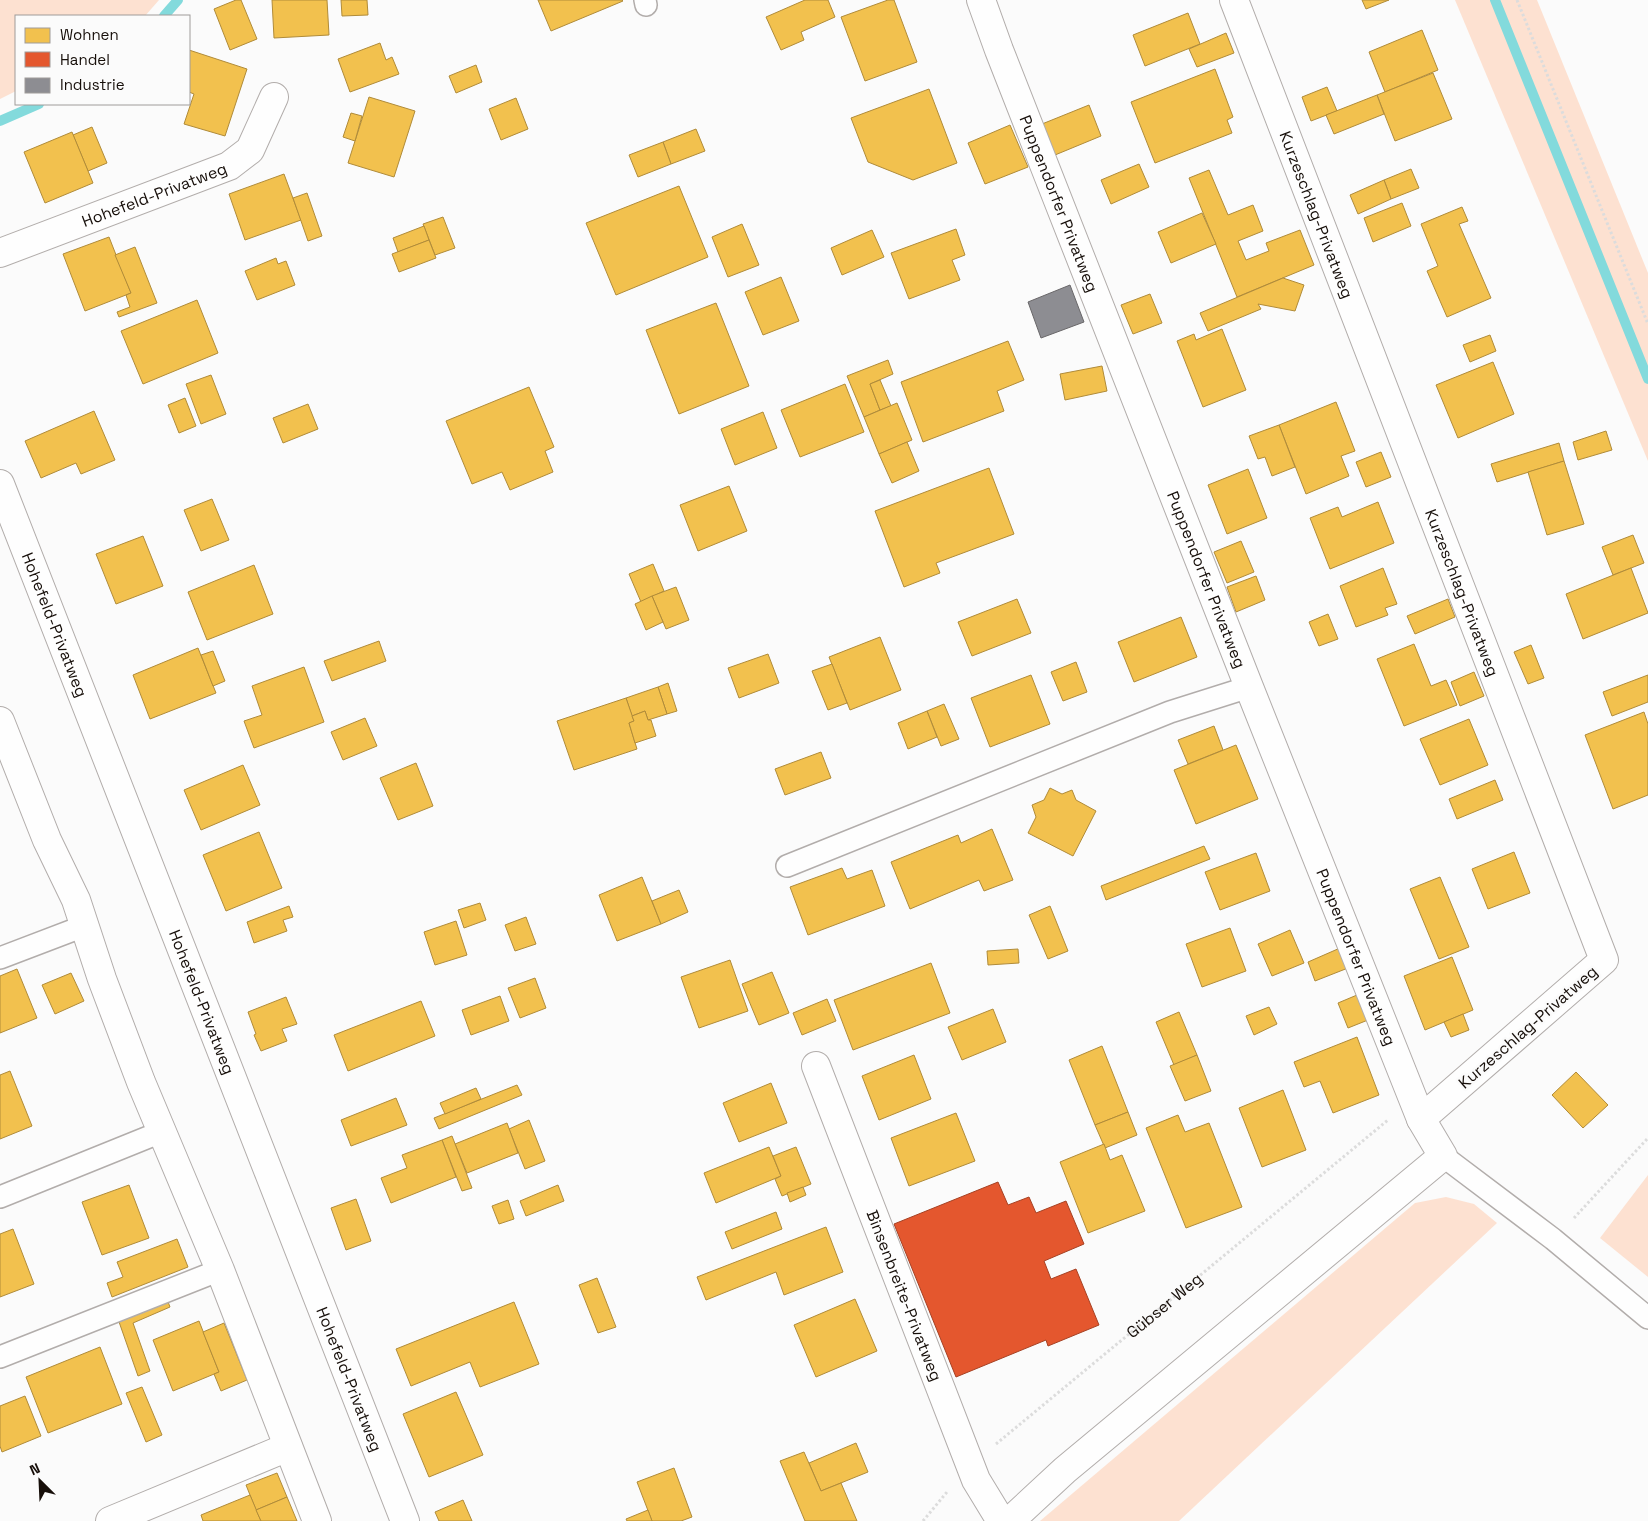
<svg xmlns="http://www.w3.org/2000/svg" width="1648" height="1521" viewBox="0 0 1648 1521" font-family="'Space Grotesk',sans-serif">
<rect width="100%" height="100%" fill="#fbfbfb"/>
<g fill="#fde1d1">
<path d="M0,0h159l-14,16h-129v75l-16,8z"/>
<path d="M1455,0h82l111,273v188z"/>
<path d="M1648,1175v102l-48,-39z"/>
<path d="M1446,1197l28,7 23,19 -318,298h-139l375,-318z"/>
</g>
<g fill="#f2c14e" stroke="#b08b39">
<path d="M236,0h5l16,39 -27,11 -16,-41z"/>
<path d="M272,0h55l2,35 -55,3z"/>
<path d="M341,0h26l1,15 -26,1z"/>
<path d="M538,0h84l1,1 -72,30z"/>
<path d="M805,0h23l7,17 -34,15 3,8 -23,10 -15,-33z"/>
<path d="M888,0h6l23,62 -52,19 -24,-64z"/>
<path d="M1362,0h27l-23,9z"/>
<path d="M1188,13l12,31 -55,22 -12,-31z"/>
<path d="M1422,30l16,40 -53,22 -16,-40z"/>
<path d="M1226,33l8,20 -37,14 -8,-18z"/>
<path d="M380,43l6,17 6,-3 7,17 -49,18 -12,-33z"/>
<path d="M189,50l58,19 -22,67 -41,-12 10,-30 -5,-2z"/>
<path d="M476,65l6,17 -26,11 -7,-17z"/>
<path d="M1215,69l18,48 -6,3 5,13 -77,30 -24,-61z"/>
<path d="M1433,73l19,46 -57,22 -18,-46z"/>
<path d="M1327,87l10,24 -26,10 -9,-24z"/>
<path d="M929,89l28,74 -44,17 -45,-18 -17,-44z"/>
<path d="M1377,95l7,19 -50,20 -8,-19z"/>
<path d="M369,97l46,14 -21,66 -46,-14z"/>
<path d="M516,98l12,31 -27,11 -12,-31z"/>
<path d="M1089,105l12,31 -46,19 -13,-31z"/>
<path d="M351,113l11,3 -7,25 -12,-4z"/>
<path d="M1010,125l18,42 -43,17 -17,-41z"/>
<path d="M92,127l15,36 -19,8 -15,-36z"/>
<path d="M696,129l9,22 -34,13 -8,-22z"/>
<path d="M72,132l21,51 -48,20 -21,-51z"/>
<path d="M663,142l8,22 -33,13 -9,-22z"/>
<path d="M1139,164l10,23 -38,17 -10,-24z"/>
<path d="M1411,169l8,19 -28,11 -7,-19z"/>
<path d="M1209,170l19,45 25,-10 10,26 -25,10 8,19 23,-9 -3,-8 34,-13 14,35 -77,32 -48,-119z"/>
<path d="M284,174l17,46 -56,20 -16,-46z"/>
<path d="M1384,180l7,19 -33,15 -8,-19z"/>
<path d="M679,186l29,71 -92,38 -30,-72z"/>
<path d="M307,193l15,43 -14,5 -15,-43z"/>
<path d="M1402,203l9,23 -38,16 -9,-24z"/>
<path d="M1462,207l6,14 -9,3 32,74 -44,19 -20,-46 11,-5 -17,-42z"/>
<path d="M1202,213l14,31 -45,19 -13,-31z"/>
<path d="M443,217l12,31 -20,7 -12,-31z"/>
<path d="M742,224l17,41 -31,12 -16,-40z"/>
<path d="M424,226l5,14 -31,12 -5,-14z"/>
<path d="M956,229l9,26 -13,5 8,20 -51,19 -18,-46z"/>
<path d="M872,230l12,27 -42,18 -11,-27z"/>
<path d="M109,237l22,56 -46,18 -22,-57z"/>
<path d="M429,240l7,18 -37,14 -7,-18z"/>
<path d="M135,247l22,56 -38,14 -2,-5 13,-5 -4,-12 5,-2 -16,-38z"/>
<path d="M276,258l2,6 8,-3 9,24 -38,15 -12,-29z"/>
<path d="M781,277l18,44 -36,14 -18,-43z"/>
<path d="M1283,278l21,7 -9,26 -37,-7 3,5 -53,22 -8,-18z"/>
<path d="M1150,294l12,29 -29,11 -12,-29z"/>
<path d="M197,300l21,53 -75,31 -22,-53z"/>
<path d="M716,303l33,83 -70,28 -33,-84z"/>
<path d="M1222,329l24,61 -43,17 -26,-66 17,-7 2,6z"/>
<path d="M1490,335l6,16 -26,11 -7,-17z"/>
<path d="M1008,341l16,39 -27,11 7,20 -81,31 -22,-60z"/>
<path d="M888,360l5,14 -23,10 10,26 -16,7 -17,-41z"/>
<path d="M1493,362l21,52 -56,24 -22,-53z"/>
<path d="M1102,366l5,25 -42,9 -5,-26z"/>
<path d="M211,375l15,39 -25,10 -15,-40z"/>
<path d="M880,380l11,26 -11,4 -10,-26z"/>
<path d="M845,384l19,48 -64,25 -19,-47z"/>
<path d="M529,387l25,60 -9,4 8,21 -43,18 -8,-18 -30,12 -26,-63z"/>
<path d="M185,398l11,28 -17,7 -11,-28z"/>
<path d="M1336,402l19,49 -14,5 8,20 -43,18 -27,-69z"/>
<path d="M897,403l15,37 -33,14 -15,-37z"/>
<path d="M308,404l10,25 -35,14 -10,-25z"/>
<path d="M94,411l21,49 -34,14 -5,-11 -35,15 -16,-37z"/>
<path d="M763,412l14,36 -42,17 -14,-36z"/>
<path d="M1279,425l16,42 -23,9 -7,-19 -7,2 -9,-23z"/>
<path d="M1606,431l6,19 -34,10 -5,-18z"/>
<path d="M907,442l12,29 -27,12 -13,-29z"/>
<path d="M1559,443l5,18 -67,21 -6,-18z"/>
<path d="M1381,452l10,25 -25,10 -10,-25z"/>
<path d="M1564,461l20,63 -37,11 -19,-63z"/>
<path d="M989,468l25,66 -78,29 4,10 -36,14 -29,-76z"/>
<path d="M1248,469l19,49 -40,16 -19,-49z"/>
<path d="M729,486l18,45 -49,20 -18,-46z"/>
<path d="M212,499l17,41 -28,11 -17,-41z"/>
<path d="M1378,502l16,41 -64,26 -20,-51 28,-11 4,10z"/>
<path d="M1633,535l11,28 -31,12 -11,-28z"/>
<path d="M143,536l20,50 -47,18 -20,-50z"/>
<path d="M1241,541l13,31 -27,11 -13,-31z"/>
<path d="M653,564l11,27 -23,11 -12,-28z"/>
<path d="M254,565l19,49 -66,26 -19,-48z"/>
<path d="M1383,568l14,36 -12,4 3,7 -32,12 -16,-41z"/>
<path d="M1631,568l17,45 -65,26 -17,-45z"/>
<path d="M1256,576l9,24 -29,12 -9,-25z"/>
<path d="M676,587l13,33 -23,9 -14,-33z"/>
<path d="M652,596l11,26 -17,8 -11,-26z"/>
<path d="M1017,599l14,34 -59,23 -14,-34z"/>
<path d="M1448,599l7,18 -40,17 -8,-18z"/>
<path d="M1328,614l10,25 -19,7 -10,-24z"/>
<path d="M1181,617l16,40 -63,25 -16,-40z"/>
<path d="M880,637l21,53 -51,20 -21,-53z"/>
<path d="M379,641l7,20 -54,20 -8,-20z"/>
<path d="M1414,644l17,42 15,-6 11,25 -53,21 -27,-67z"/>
<path d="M1531,645l13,33 -16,6 -14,-32z"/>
<path d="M198,648l18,45 -66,26 -17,-44z"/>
<path d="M213,651l12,30 -12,5 -12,-31z"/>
<path d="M768,654l11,29 -40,15 -11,-30z"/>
<path d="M1076,662l11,30 -24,9 -12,-29z"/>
<path d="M832,664l15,39 -19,7 -16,-39z"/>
<path d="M304,667l20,55 -70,26 -10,-27 18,-6 -10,-29z"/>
<path d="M1474,672l10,24 -24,10 -9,-24z"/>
<path d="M1031,675l19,49 -60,23 -19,-49z"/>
<path d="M1648,675v27l-36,14 -9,-24z"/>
<path d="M668,683l9,28 -10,3 -9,-27z"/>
<path d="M658,687l9,27 -19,6 -3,-9 -13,5 -6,-18z"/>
<path d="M626,698l8,23 -5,2 8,26 -63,21 -17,-49z"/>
<path d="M944,704l15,35 -18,7 -14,-35z"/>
<path d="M645,711l3,9h3l5,16 -21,7 -6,-20 5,-2 -2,-5z"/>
<path d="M927,711l10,26 -29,12 -10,-26z"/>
<path d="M1644,712l4,12v71l-35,14 -28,-74z"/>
<path d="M365,718l12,28 -34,14 -12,-28z"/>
<path d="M1469,719l19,46 -48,20 -20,-46z"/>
<path d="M1214,726l9,24 -35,14 -10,-24z"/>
<path d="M1236,745l22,54 -62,25 -22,-54z"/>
<path d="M821,752l10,26 -46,17 -10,-26z"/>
<path d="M416,763l17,43 -35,14 -18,-42z"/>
<path d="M243,765l17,40 -59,25 -17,-40z"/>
<path d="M1495,780l8,20 -46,19 -8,-20z"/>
<path d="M1050,788l12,6 10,-4 4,10 20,11 -23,45 -45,-23 8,-16 -4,-12 12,-5z"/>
<path d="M992,829l21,51 -29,11 -5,-11 -69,29 -19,-47 67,-27 3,8z"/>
<path d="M259,832l23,56 -56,23 -23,-56z"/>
<path d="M1204,846l6,13 -104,41 -5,-14z"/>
<path d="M1514,852l16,41 -42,16 -16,-40z"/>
<path d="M1256,853l14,38 -50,19 -15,-38z"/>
<path d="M842,868l5,11 25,-9 13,36 -77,29 -18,-48z"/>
<path d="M642,877l19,47 -44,17 -18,-46z"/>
<path d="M1440,877l29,70 -30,12 -29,-70z"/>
<path d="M679,890l9,22 -27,12 -9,-23z"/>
<path d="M480,903l6,17 -22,8 -6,-18z"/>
<path d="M289,906l4,11 -10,3 4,11 -33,12 -7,-21z"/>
<path d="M1050,906l18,45 -20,8 -19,-44z"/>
<path d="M526,917l10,27 -21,7 -10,-26z"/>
<path d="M456,921l11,34 -32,10 -11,-33z"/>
<path d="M1230,928l16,43 -44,16 -16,-43z"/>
<path d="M1290,930l14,33 -32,13 -14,-32z"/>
<path d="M1340,948l8,20 -33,13 -7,-19z"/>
<path d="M1018,949l1,14 -31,2 -1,-14z"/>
<path d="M1452,957l21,53 -48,20 -21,-54z"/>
<path d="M730,960l18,51 -49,17 -18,-51z"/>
<path d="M931,963l19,50 -97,37 -19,-50z"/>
<path d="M17,969l20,49 -37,15v-57z"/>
<path d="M772,972l17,41 -30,12 -17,-41z"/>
<path d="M71,973l13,28 -29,13 -13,-29z"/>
<path d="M535,978l11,30 -26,10 -12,-30z"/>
<path d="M1357,995l11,25 -20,8 -10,-25z"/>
<path d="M500,996l9,25 -38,14 -9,-25z"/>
<path d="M286,997l11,27 -15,5 5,12 -26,10 -7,-16 2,-1 -8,-22z"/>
<path d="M827,999l9,22 -34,14 -9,-22z"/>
<path d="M421,1001l14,35 -87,35 -14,-36z"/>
<path d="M1269,1007l8,17 -23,11 -8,-19z"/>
<path d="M993,1009l13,33 -44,18 -14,-33z"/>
<path d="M1179,1012l18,43 -23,10 -18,-43z"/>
<path d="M1463,1014l6,16 -18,7 -7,-15z"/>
<path d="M1357,1037l22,58 -46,18 -13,-32 -16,6 -10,-25z"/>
<path d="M1102,1046l26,66 -33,13 -26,-65z"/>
<path d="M914,1055l17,44 -52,21 -17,-44z"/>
<path d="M1197,1055l14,36 -26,10 -15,-35z"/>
<path d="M10,1071l22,55 -32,13v-64z"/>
<path d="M1576,1072l32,33 -25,23 -31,-33z"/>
<path d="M771,1083l16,40 -48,19 -16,-39z"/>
<path d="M517,1085l5,10 -83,34 -5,-11z"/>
<path d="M476,1088l5,11 -36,15 -5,-11z"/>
<path d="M1283,1090l23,60 -44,17 -23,-59z"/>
<path d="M396,1098l11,27 -56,21 -10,-26z"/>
<path d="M1128,1112l9,23 -32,13 -10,-23z"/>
<path d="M956,1113l19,48 -66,25 -18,-48z"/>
<path d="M1178,1115l7,17 24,-9 33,84 -56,21 -40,-100z"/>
<path d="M529,1120l16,41 -20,8 -16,-40z"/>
<path d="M507,1123l11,30 -51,20 -12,-29z"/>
<path d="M452,1136l20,52 -10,3 -20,-51z"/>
<path d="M442,1140l14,37 -65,26 -10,-25 26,-10 -5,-13z"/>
<path d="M1104,1144l6,16 12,-5 23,56 -57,22 -28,-71z"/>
<path d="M769,1147l12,29 -65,27 -12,-30z"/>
<path d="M796,1147l15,37 -29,12 -7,-17 6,-3 -8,-20z"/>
<path d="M129,1185l20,53 -47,17 -20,-53z"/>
<path d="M558,1185l6,16 -38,15 -6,-15z"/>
<path d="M803,1187l3,8 -16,7 -3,-9z"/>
<path d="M356,1199l15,42 -25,9 -15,-42z"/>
<path d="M508,1200l6,19 -15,5 -7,-18z"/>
<path d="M776,1212l6,17 -50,20 -7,-17z"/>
<path d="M826,1227l17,45 -59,23 -8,-23 -70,28 -9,-23z"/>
<path d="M13,1229l21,55 -34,13v-63z"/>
<path d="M177,1239l11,28 -76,30 -5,-14 16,-6 -6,-15z"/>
<path d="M597,1278l19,49 -18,6 -19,-48z"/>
<path d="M167,1299l3,8 -37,16 17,48 -12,5 -20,-57z"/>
<path d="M855,1299l22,52 -61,26 -22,-52z"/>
<path d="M514,1302l25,62 -59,23 -10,-25 -59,24 -15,-37z"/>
<path d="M199,1321l20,51 -46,19 -20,-51z"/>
<path d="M224,1323l23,57 -26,11 -7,-17 5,-2 -16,-40z"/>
<path d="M100,1347l22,57 -74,29 -22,-56z"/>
<path d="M142,1387l20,48 -16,7 -20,-49z"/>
<path d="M456,1392l27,63 -54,22 -26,-63z"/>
<path d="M25,1396l16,40 -39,16 -2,-6v-40z"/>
<path d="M856,1443l12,29 -47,19 -12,-28z"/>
<path d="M804,1452l17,39 20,-8 16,38h-52l-25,-60z"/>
<path d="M674,1468l18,49 -11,4h-29l-15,-39z"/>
<path d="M277,1473l10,24 -31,13 -10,-25z"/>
<path d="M250,1495l11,26h-58l-2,-6z"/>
<path d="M287,1497l10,24h-36l-5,-11z"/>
<path d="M463,1500l9,21h-33l-4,-9z"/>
<path d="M648,1510l4,11h-25l-1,-2z"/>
</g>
<path fill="#e4572e" stroke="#a64123" d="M998,1182l10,23 21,-8 7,16 30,-12 18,43 -40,17 7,18 25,-10 23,56 -51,21 -2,-6 -90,37 -62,-153z"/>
<path fill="#8d8d92" stroke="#696769" d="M1070,285l14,37 -43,16 -13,-36z"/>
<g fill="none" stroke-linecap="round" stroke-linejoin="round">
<g stroke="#83dadc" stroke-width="10">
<path d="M1495,0l153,379"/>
<path d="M164,16l14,-16"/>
<path d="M0,121l39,-17"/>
</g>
<defs>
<g id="lane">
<path d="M645,0l1,5"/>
<path d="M787,866l383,-154 79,-25"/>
<path d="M0,958l84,-32"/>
<path d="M1443,1156l110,83 95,79"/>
<path d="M0,1197l161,-65"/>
<path d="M0,1357l220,-87"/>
</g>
<g id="street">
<path id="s2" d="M981,0l18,50 250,637 172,432 22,37 -378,314 -55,51"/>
<path id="s3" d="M1234,0l370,960 -183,159"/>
<path id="s4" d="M0,253l229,-87 21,-16 24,-53"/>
<path id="s5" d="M0,484l405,1037"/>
<path d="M0,721l47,119 29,60 26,79 39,103 79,188 97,251"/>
<path id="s6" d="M816,1066l160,414 25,41"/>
<path d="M110,1521l178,-74"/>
</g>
</defs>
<use href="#lane" stroke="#b2adab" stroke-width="24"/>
<use href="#street" stroke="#b2adab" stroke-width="30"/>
<g stroke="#dcdcdc" stroke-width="3" stroke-dasharray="2.5 2.5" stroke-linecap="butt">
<path d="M1517,0l131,324"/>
<path d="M1574,1218l74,-80"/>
<path id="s1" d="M996,1444l392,-324"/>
<path d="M923,1521l24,-29"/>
</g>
<use href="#lane" stroke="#fefefe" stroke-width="21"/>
<use href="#street" stroke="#fefefe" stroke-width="28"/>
</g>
<g text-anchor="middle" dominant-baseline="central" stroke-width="5" stroke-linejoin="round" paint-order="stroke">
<g font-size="16" fill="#160e09" stroke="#fbfbfb">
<text stroke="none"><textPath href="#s4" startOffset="165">Hohefeld-Privatweg</textPath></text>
<text stroke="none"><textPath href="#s2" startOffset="218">Puppendorfer Privatweg</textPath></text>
<text stroke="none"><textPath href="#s3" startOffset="230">Kurzeschlag-Privatweg</textPath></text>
<text stroke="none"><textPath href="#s2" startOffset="622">Puppendorfer Privatweg</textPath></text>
<text stroke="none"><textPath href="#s3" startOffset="635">Kurzeschlag-Privatweg</textPath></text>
<text stroke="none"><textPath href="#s5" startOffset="151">Hohefeld-Privatweg</textPath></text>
<text stroke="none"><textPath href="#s2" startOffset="1028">Puppendorfer Privatweg</textPath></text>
<text stroke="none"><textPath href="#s5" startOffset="556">Hohefeld-Privatweg</textPath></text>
<text transform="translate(1528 1027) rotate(-41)">Kurzeschlag-Privatweg</text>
<text stroke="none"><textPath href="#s6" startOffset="246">Binsenbreite-Privatweg</textPath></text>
<text stroke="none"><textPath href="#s1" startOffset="218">Gübser Weg</textPath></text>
<text stroke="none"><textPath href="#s5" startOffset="961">Hohefeld-Privatweg</textPath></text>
</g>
</g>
<rect x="15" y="15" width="175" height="90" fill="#fbfbfb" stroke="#9f9c9a"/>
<rect x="25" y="28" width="25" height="15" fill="#f2c14e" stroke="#9f9c9a"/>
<text x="60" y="40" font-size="15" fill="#160e09">Wohnen</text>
<rect x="25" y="52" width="25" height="15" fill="#e4572e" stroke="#9f9c9a"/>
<text x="60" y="65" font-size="15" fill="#160e09">Handel</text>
<rect x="25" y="78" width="25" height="15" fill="#8d8d92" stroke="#9f9c9a"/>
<text x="60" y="90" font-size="15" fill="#160e09">Industrie</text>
<g transform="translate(40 1481) rotate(336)" stroke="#fbfbfb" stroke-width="4" paint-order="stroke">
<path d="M0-4L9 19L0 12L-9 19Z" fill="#160e09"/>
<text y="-8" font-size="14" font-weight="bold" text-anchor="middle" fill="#160e09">N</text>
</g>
</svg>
